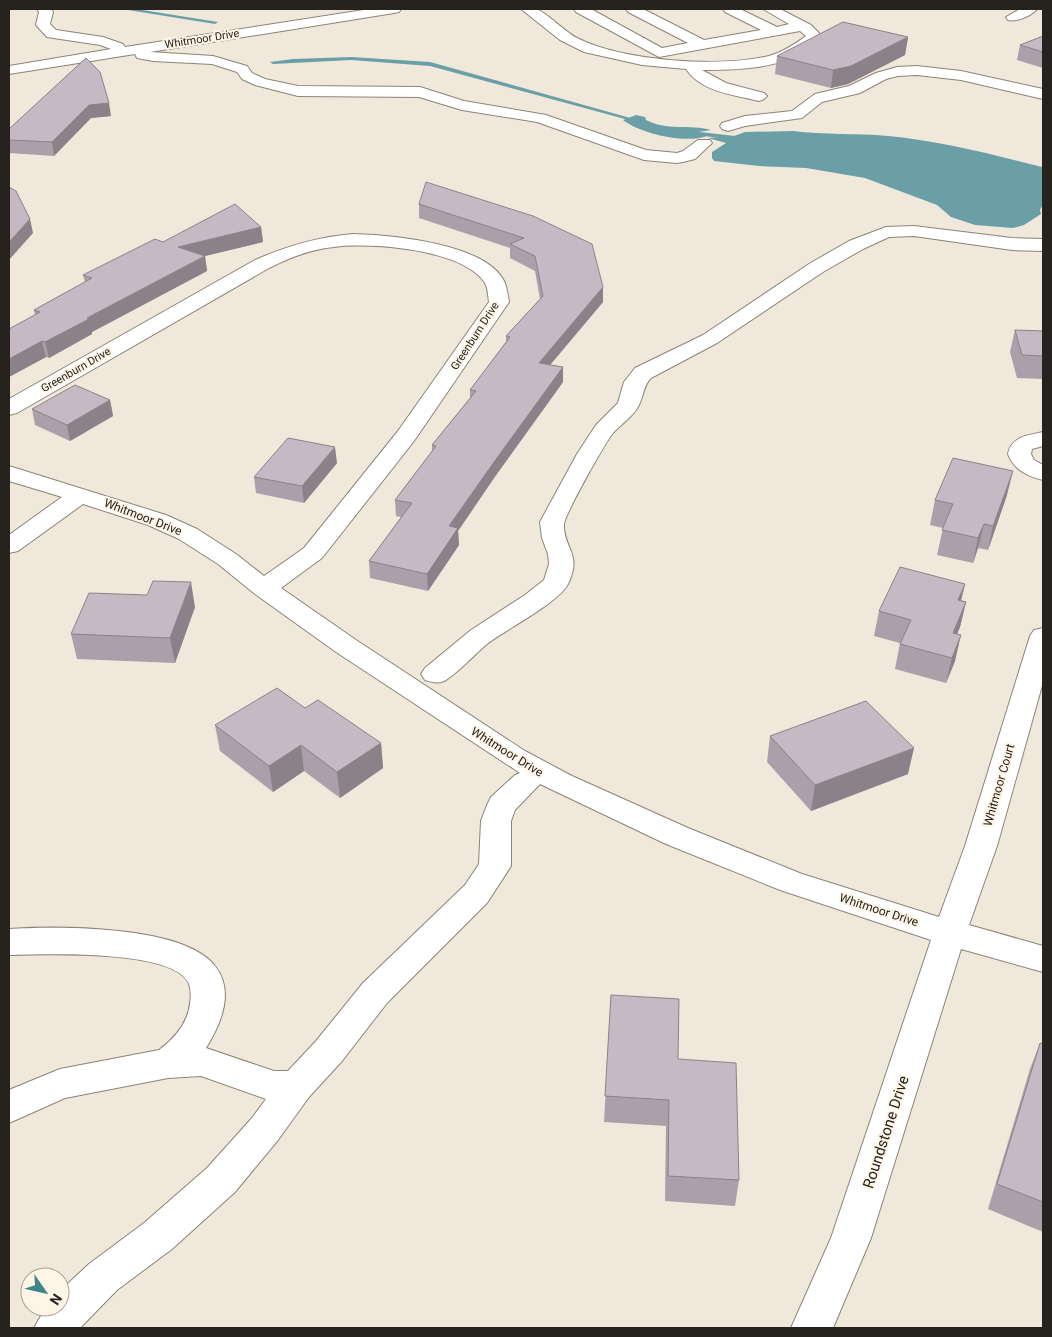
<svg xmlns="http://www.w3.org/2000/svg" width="1052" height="1337" viewBox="0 0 1052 1337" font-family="Roboto,sans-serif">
<rect width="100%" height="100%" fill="#f0e8da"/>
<g fill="#6b9fa7">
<path d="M636,115l9,2 1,3c20,11 44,4 65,10l-13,2 9,4c-21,8 -66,-2 -84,-16z"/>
<path d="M793,131c31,4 63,2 95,5 53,5 103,18 154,31l1,37 -3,6 1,4 -17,11 -11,3 -38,-3 -24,-8 -14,-12 -72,-27 -59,-10 -47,-2 -45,-5 -2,-3v-6l14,-9 -18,-5 26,-2 11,-4z"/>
</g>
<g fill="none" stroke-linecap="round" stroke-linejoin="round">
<g fill="#6b9fa7" fill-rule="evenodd">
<path d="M126,9h10l82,13 -3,2 -87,-14z"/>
<path d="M351,57l79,5 211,59 -5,1 -206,-56 -79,-6 -78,4 -3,-2 23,-3z"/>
<path d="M691,131l44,5 3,2 -3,2 -46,-6v-2z"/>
</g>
<defs>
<g id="minor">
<path d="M37,9h14l2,3 -3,12 6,6 47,7 20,7 2,3 245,-38h31l-2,3 -5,1 -244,39 63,4 34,10 5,7 13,6 33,7 122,1 44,14 82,14 100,35 31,3 6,-2 15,-11h12l2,3 -17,16 -12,3 -6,1 -33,-3 -107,-38 -75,-12 -43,-13 -121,-1 -43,-11 -13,-6 -5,-7 -25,-8 -59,-3 -16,-3 -2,-4 -126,20v-8l102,-17 -11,-4 -53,-8 -11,-12 3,-13z"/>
<path d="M521,9c4,0 11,-2 15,0 10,3 29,23 41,29 45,23 143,30 192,18 14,-4 26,-12 37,-20l-6,-5 -141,26 -83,-45 -2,-3h17l71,39 26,-5 -60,-31 -2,-3h17l61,31 57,-10 -36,-18 -2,-3h17l37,18 12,-3 -26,-15h17l31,16 11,11c-23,33 -84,34 -120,34l24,13 38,10 3,3 -3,3 -5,2c-24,-6 -58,-9 -73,-32l-44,-4 -58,-13 -24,-12z"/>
<path d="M1020,9h17c-6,7 -20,13 -29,11l-2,-3z"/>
<path d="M917,66l44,5 82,18v10l-82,-19 -44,-5 -19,1 -12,3 -26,14 -38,9 -20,16 -57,8 -17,5 -6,-2 -2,-3 2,-3 23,-7 47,-5 23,-17 34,-8 27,-13 21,-6z"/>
<path d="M914,226l98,12 31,1v12l-31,-1 -98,-14 -25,1 -26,12 -40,23 -106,71 -66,35c-8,8 -7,17 -12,27 -5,11 -18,19 -26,28 -8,10 -48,81 -49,91 -1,24 18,29 5,58 -8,20 -63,47 -82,62 -11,9 -31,31 -43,37 -7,3 -12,1 -19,-1l-4,-6 4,-6 46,-38 54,-35 19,-15 5,-16 -1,-10 -6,-16 -2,-16 37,-68 19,-29 22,-22 6,-21 11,-14 68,-33 106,-71 40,-23 37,-14z"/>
<path d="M353,234c37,1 135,9 152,49 2,6 3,13 4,19l-95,139 -92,117 -41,30 75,52 169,111 47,25 116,52 114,46 137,43 26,-71 65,-210 4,-6 9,-2v54l-46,164 -28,79 74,21v26l-82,-23 -90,289 -38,90h-42l40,-90 100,-298 -151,-50 -114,-46 -126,-60 -25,26 -4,11v45l-24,37 -100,100 -45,58 -33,36 -31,43 -43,52 -63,57 -55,41 -37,38h-46l12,-21h14v-16l29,-27 55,-41 63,-55 45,-50 14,-19 -65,-23 -33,2 -103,20 -56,25v-33l51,-21 99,-19c16,-12 29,-27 31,-47 1,-5 1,-13 -1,-19 -13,-35 -147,-30 -180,-29v-26c48,-3 175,-4 206,37 20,25 6,58 -9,82l68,23h14l28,-30 47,-58 102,-98 14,-21 2,-43 6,-16 4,-8 24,-22 5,-2 -184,-121 -81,-58 -37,-30 -39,-25 -31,-14 -65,-21 -65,47 -9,2v-18l53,-38 -53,-16v-15l157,49 31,14 39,25 28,22 40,-28 94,-117 91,-129c-1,-6 -1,-14 -4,-19 -22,-34 -114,-41 -151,-36 -23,2 -45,11 -65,21l-252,145 -8,2v-16l246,-139c32,-14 63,-23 98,-26z"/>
<path d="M1043,432v14l-11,3 -1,5 3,6 9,5v15c-16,-4 -29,-10 -35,-26 3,-17 20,-19 35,-22z"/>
</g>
</defs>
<use href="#minor" stroke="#8b8477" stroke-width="2"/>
<use href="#minor" fill="#fff" fill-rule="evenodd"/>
</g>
<g fill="#ab9fa9">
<path d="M1043,36v32l-26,-8 3,-15z"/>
<path d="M908,37l-3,18 -57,29 -17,4 -56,-14 2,-18z"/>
<path d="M86,58l25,58 -20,2 -37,38 -45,-3v-24z"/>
<path d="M419,204l114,12 70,71v15l-53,63 13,2v15l-69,96 -36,53 1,14 -31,46 -58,-13 -1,-17 32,-44 -5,-1 -1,-16 37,-49v-6l38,-47v-8l36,-48v-6l34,-37 -5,-28 -25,-13v-10l-91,-30z"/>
<path d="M261,227l2,15 -58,14 2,15 -115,61v2l-43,24 -3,-1 -37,20v-48l26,-14 -1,-5 51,-28 -2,-7 80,-33z"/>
<path d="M1015,330l28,1v48l-26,-1 -7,-26z"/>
<path d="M110,400l3,16 -43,25 -35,-16 -3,-16z"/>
<path d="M337,463l-33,40 -48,-10 -2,-16z"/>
<path d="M1007,495l-19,55 -10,-2 -5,15 -36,-8 6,-27 -13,-3 5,-25z"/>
<path d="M965,584l-4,16 5,2 -6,25 -3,7 -2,27 -9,22 -51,-14 5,-26 -26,-7 5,-25z"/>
<path d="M195,607l-20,56 -98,-4 -6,-25z"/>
<path d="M305,708l76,35 2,25 -43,30 -36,-27 -31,21 -53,-41 -5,-26z"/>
<path d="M770,736l138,38 -97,37 -44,-49z"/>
<path d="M611,995l67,64 61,121 -4,26 -70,-5 1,-75 -62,-4z"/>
<path d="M1040,1043l3,1v188l-55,-23 42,-140z"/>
</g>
<g fill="#8b8289">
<path d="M908,37l-3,18 -57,29 -17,4 2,-18z"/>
<path d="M109,103l2,13 -20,2 -37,38 -2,-14 37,-37z"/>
<path d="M30,219l3,14 -24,27v-18z"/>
<path d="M261,227l2,15 -83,20 -2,-15z"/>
<path d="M205,256l2,15 -115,61v2l-43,24 -4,-16 42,-24z"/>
<path d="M603,287v15l-64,76v-15z"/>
<path d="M42,341l4,16 -37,20v-18z"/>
<path d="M563,367v15l-69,96 -36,53 1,14 -31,46 -1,-17 22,-48 45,-64z"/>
<path d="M110,400l3,16 -43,25 -3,-16z"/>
<path d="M335,447l2,16 -33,40 -2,-17z"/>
<path d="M1013,471l-6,24 -19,55 5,-24z"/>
<path d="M984,524l-6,24 -5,15 5,-25z"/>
<path d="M191,582l4,25 -20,56 -5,-25z"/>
<path d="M965,584l-6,25 -1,-9z"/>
<path d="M966,602l-6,25 -13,31 6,-25z"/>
<path d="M961,635l-6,26 -9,22 6,-25z"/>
<path d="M381,743l2,25 -43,30 -3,-26z"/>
<path d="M301,745l3,26 -31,21 -4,-26z"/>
<path d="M914,748l-6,26 -97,37 4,-26z"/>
</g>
<g fill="#c7b9c4" stroke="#8b8289">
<path d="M843,22l65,15 -57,29 -18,4 -56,-14z"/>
<path d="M1043,36v16l-23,-7z"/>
<path d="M86,58l14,14 9,31 -20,2 -37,37 -43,-2v-11z"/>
<path d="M426,182l107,34 59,28 11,43 -64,76 24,4 -69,95 -45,64 9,2 -31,46 -58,-13 43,-58 -17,-3 41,-54 -4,-1 44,-54 -6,-1 40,-53 -4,-1 37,-40 -8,-40 -25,-12 14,-6 -105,-34z"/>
<path d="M9,187l7,4 14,28 -21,23z"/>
<path d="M235,204l26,23 -83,20 27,9 -118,62 2,1 -44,23 -3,-1 -33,18v-30l31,-17 -6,-2 58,-32 -9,-3 72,-36 8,3z"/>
<path d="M1015,330l28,1v25l-21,-1z"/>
<path d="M75,385l35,15 -43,25 -35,-16z"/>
<path d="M288,438l47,9 -33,39 -48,-9z"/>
<path d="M953,458l60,13 -20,55 -9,-2 -6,14 -36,-8 11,-26 -18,-4z"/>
<path d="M900,567l65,17 -7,16 8,2 -13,31 8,2 -9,23 -52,-14 11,-24 -32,-9z"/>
<path d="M153,581l38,1 -21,56 -99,-4 18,-41 58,2z"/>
<path d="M277,688l28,20 13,-8 63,43 -44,29 -36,-27 -32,21 -54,-41z"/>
<path d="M866,701l48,47 -99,37 -45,-49z"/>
<path d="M611,995l68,4 -1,60 58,4 3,117 -71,-4 1,-76 -64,-4z"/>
<path d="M1040,1043l3,1v158l-46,-18z"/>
</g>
<g text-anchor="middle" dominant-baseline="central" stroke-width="4" stroke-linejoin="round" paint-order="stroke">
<g font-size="11" fill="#26231e" stroke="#fef5e7">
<text transform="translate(202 39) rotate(-9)">Whitmoor Drive</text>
<text transform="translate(475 336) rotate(-57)">Greenburn Drive</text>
<text transform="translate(76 370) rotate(-30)">Greenburn Drive</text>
</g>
<g font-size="12" fill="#26231e" stroke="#fef5e7">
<text transform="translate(143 517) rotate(21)">Whitmoor Drive</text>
<text transform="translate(507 752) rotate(32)">Whitmoor Drive</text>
<text transform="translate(999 785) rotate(-74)">Whitmoor Court</text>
<text transform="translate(879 910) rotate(18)">Whitmoor Drive</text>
</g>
<g font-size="15" fill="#26231e" stroke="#fef5e7">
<text transform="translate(886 1132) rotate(-72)">Roundstone Drive</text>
</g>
</g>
<rect width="1052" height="1337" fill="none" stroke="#26231e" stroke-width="20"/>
<g transform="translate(45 1292) rotate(124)"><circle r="24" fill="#fef5e7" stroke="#a8a197"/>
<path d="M0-4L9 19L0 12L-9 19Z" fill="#3e8687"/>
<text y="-8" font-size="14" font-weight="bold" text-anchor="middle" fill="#26231e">N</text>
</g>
</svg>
